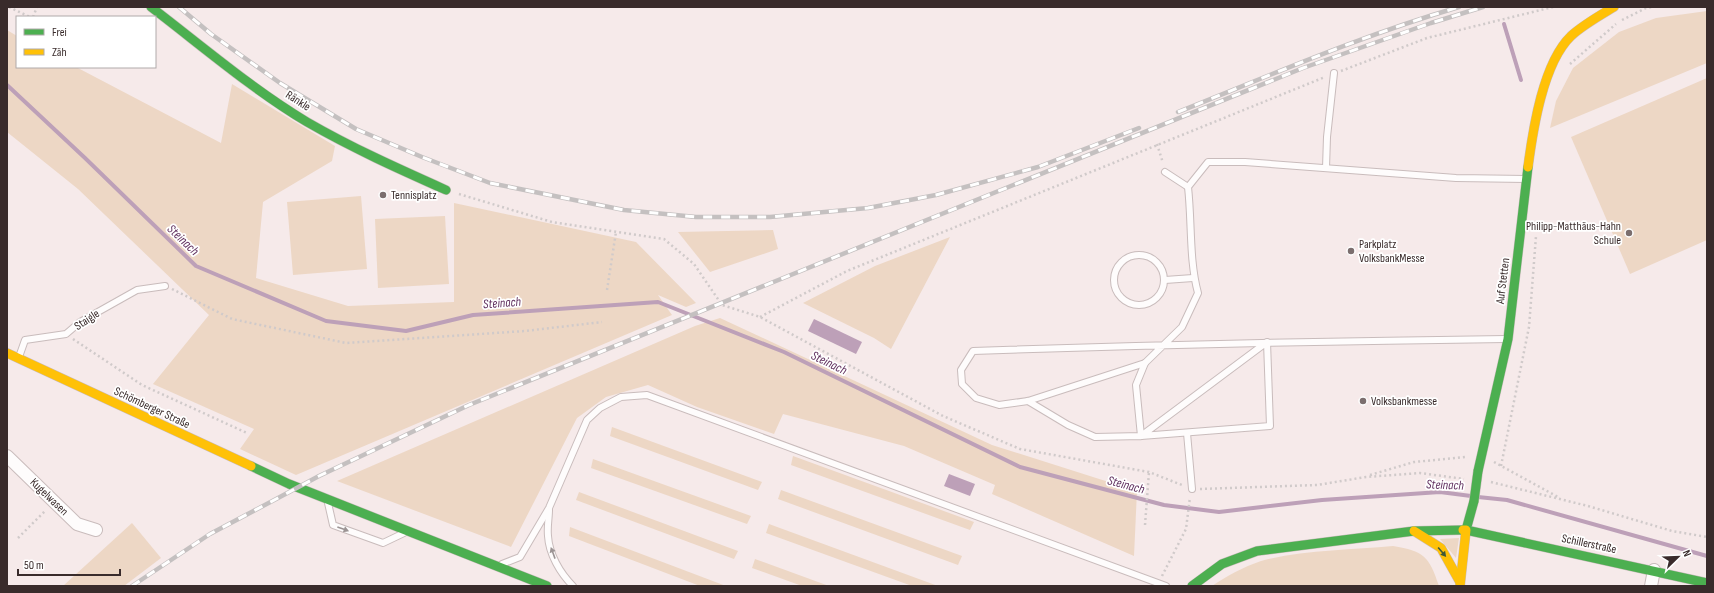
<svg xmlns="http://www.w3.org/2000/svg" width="1714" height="593" viewBox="0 0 1714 593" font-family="'Sofia Sans Condensed',sans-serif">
<rect width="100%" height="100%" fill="#f6eaea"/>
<g fill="#edd7c5">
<path d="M1707,11v52l-157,65 6,-27 17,-33 46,-36 37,-14z"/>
<path d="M7,30l10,6v31h59l145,76 11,-59 103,62 -3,15 -69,41 -7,76 92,28 106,-4v-99l182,39 60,61 -10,4 -28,-12 14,20 -376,160 -56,-26 14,-20 -101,-45 56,-69 -131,-126 -71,-57z"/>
<path d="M1707,78v162l-77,34 -59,-137z"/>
<path d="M361,196l6,73 -74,6 -6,-73z"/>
<path d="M445,216l4,68 -71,4 -3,-69z"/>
<path d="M773,230l5,19 -68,23 -32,-40z"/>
<path d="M950,237l-59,112 -17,-11 -71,-35 72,-37z"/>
<path d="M720,318l272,127 145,46 -3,65 -142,-62 3,-9 -91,-39 -121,-32 -9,20 -77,-27 -49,-22 -42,12 -29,21 -66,129 -174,-66 358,-155z"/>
<path d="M612,427l150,55 -4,8 -148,-54z"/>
<path d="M793,456l181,66 -4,8 -179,-65z"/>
<path d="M593,459l158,57 -4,8 -156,-56z"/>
<path d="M781,490l181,66 -4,9 -180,-66z"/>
<path d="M579,492l159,59 -4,8 -158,-59z"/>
<path d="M132,523l29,35 -37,28h-61z"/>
<path d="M769,524l169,62h-26l-146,-53z"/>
<path d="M570,527l156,59h-26l-131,-50z"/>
<path d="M1459,538l-3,20 -16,-19z"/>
<path d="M1393,546c31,5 36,10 46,40h-227c15,-10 31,-19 49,-25 40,-11 91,-11 132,-15z"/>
<path d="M755,559l74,27h-27l-50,-18z"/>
</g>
<g fill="#bda0b8">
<path d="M814,319l48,23 -6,12 -48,-23z"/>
<path d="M949,474l26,10 -5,12 -26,-10z"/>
</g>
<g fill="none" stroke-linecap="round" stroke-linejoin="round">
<g stroke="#bda0b8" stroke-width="4">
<path d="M1504,24l17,56"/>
<path d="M7,85l78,73 111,108 130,55 80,10 67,-16 185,-13 126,50 236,115 144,38 55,7 103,-12 118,-8 31,4"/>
<path d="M1478,497l29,3 200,56"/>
</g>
<defs>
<g id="lane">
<path d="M1326,168l1,-31 7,-64"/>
<path d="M1165,172l23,15"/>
<circle cx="1139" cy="280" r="25"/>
<path d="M1165,280l28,-2"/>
<path d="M1506,339c-177,2 -355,6 -533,12l-12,19 1,14 14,14 23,7 29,-4 117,-38 37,-36 16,-34c-9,-33 -6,-71 -10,-106l20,-25h37l211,16 70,1"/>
<path d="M19,357l6,-17 41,-6 14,-12 57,-32 28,-4"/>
<path d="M1028,401l40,24 27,12 46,-1 129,-10 -3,-84 -126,94"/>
<path d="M1187,433l5,56"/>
<path d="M1141,436l-5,-51 9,-22"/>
<path d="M328,503l5,22 50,18 21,-10"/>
<path d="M549,510c0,8 -2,17 -1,26 1,18 12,37 25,50"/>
<path d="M502,564l18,-7 29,-49 38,-88 13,-12 21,-11 26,-2 519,191"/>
</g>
<g id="street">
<path d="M7,456l70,68 19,6"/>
<path d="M1651,586l3,-16"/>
</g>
<g id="fast">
<path d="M151,7c51,39 101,82 156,115 45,26 92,47 139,68"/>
<path d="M251,466l38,18 258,102"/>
<path d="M1478,471l30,-132 20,-172"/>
<path d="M1474,501l-8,29 241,53"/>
<path d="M1192,586l30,-22 35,-13 157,-20 49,-1"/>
</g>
<g id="slow">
<path d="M1528,167c5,-38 15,-104 43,-131 12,-11 28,-20 43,-29"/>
<path d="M7,353l244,113"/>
<path d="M1414,531l27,17 19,34"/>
<path d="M1460,586l6,-56h-3"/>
</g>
</defs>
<use href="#lane" stroke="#c9bcbc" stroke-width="8"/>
<use href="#street" stroke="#c9bcbc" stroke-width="14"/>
<use href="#fast" stroke="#c9bcbc" stroke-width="10"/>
<use href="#slow" stroke="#c9bcbc" stroke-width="10"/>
<g stroke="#d0caca" stroke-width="2.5" stroke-dasharray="2 3" stroke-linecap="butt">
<path d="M9,7l21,10"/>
<path d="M33,17l4,-10"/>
<path d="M1622,20l24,-12 7,-1"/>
<path d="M1570,64l46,-40"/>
<path d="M1341,71l86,-33 126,-31"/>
<path d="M1157,144l6,19"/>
<path d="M459,194l93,28 112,17 30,25 28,41 38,12 183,99 77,33 129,23 33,13"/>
<path d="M172,289l60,30 114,24 179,-12 77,-9"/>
<path d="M607,290l9,-58"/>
<path d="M760,317l87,-46 478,-194"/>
<path d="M73,339l69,46 105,48"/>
<path d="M1494,462l64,35"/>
<path d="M1501,466l28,-139 7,-91"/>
<path d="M1370,475l44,-13 52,-5"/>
<path d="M1491,482l97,24 84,25 35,6"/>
<path d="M1200,489l117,-4 49,-8 54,-4 44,6"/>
<path d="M1145,525l4,-53"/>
<path d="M18,538l28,-28"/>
<path d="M1162,576l24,-47 4,-32"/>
</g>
<use href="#lane" stroke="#fefcfc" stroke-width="6"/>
<use href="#street" stroke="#fefcfc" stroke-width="12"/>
<use href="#fast" stroke="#4caf50" stroke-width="9"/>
<use href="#slow" stroke="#ffc107" stroke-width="9"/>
<defs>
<g id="rail">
<path d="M179,7l32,27 69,49 76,46 66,28 68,26 134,27 72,7h74l98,-9 68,-13 102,-28 101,-39"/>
<path d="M1178,112c93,-37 185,-77 281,-105"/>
<path d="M132,586l78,-52 68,-36 41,-22 150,-71 834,-337 128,-45 52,-16"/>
</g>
</defs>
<use href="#rail" stroke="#c4c0c0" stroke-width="4.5"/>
<use href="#rail" stroke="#fff" stroke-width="3" stroke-dasharray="9" stroke-linecap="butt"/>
<defs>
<path id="fast-bridge" d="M1474,501l4,-30"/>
</defs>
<use href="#fast-bridge" stroke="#c9bcbc" stroke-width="10" stroke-linecap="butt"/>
<use href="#fast-bridge" stroke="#4caf50" stroke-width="9"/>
</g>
<defs><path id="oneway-solid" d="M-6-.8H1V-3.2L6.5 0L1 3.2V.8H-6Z"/></defs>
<g fill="#9c9494">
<use href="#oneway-solid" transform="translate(343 529) rotate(20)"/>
<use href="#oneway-solid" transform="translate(553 553) rotate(-110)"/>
</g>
<use fill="#405938" href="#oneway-solid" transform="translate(1442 552) rotate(50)"/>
<g fill="#7b6e6e" stroke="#fff" stroke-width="1.5">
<circle cx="383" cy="195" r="4"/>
<circle cx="1629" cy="233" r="4"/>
<circle cx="1351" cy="251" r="4"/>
<circle cx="1363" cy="401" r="4"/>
</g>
<g text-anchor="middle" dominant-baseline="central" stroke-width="3.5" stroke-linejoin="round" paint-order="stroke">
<g font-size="12" fill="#392b2b" stroke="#fff">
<text transform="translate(298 101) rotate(33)">Ränkle</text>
<text transform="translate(1503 281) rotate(-83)">Auf Stetten</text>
<text transform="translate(87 320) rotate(-33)">Staigle</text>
<text transform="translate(152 408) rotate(25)">Schömberger Straße</text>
<text transform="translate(49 497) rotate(44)">Kugelwasen</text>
<text transform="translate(1589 544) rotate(12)">Schillerstraße</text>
</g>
<g font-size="12" fill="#392b2b" stroke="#fff" text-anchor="start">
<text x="391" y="195">Tennisplatz</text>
<text x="1621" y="226" text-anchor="end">Philipp-Matthäus-Hahn<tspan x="1621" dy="14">Schule</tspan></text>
<text x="1359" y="244">Parkplatz<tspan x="1359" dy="14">VolksbankMesse</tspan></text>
<text x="1371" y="401">Volksbankmesse</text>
</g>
<g font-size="13" font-style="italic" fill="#60305f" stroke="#fff">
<text transform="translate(183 240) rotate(44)">Steinach</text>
<text transform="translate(502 303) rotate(-4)">Steinach</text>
<text transform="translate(829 363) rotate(26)">Steinach</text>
<text transform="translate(1126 485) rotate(15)">Steinach</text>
<text transform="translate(1445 485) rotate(2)">Steinach</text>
</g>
</g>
<rect width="1714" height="593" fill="none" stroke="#392b2b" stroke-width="16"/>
<rect x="16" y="16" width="140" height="52" fill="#ffffff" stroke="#b0aaaa"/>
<rect x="24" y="29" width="20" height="6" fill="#4caf50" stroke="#b0aaaa"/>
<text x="52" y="36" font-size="12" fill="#392b2b">Frei</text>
<rect x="24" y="49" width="20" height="6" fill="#ffc107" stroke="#b0aaaa"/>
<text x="52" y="56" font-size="12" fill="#392b2b">Zäh</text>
<g transform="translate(1678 557) rotate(67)" stroke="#ffffff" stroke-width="3" paint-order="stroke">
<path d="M0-3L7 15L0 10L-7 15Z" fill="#392b2b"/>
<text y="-6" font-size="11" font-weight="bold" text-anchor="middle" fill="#392b2b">N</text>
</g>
<path d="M18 569v6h102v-6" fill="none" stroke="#392b2b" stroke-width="2"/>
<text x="24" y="569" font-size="12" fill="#392b2b" stroke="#ffffff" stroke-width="3" paint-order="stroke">50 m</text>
</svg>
